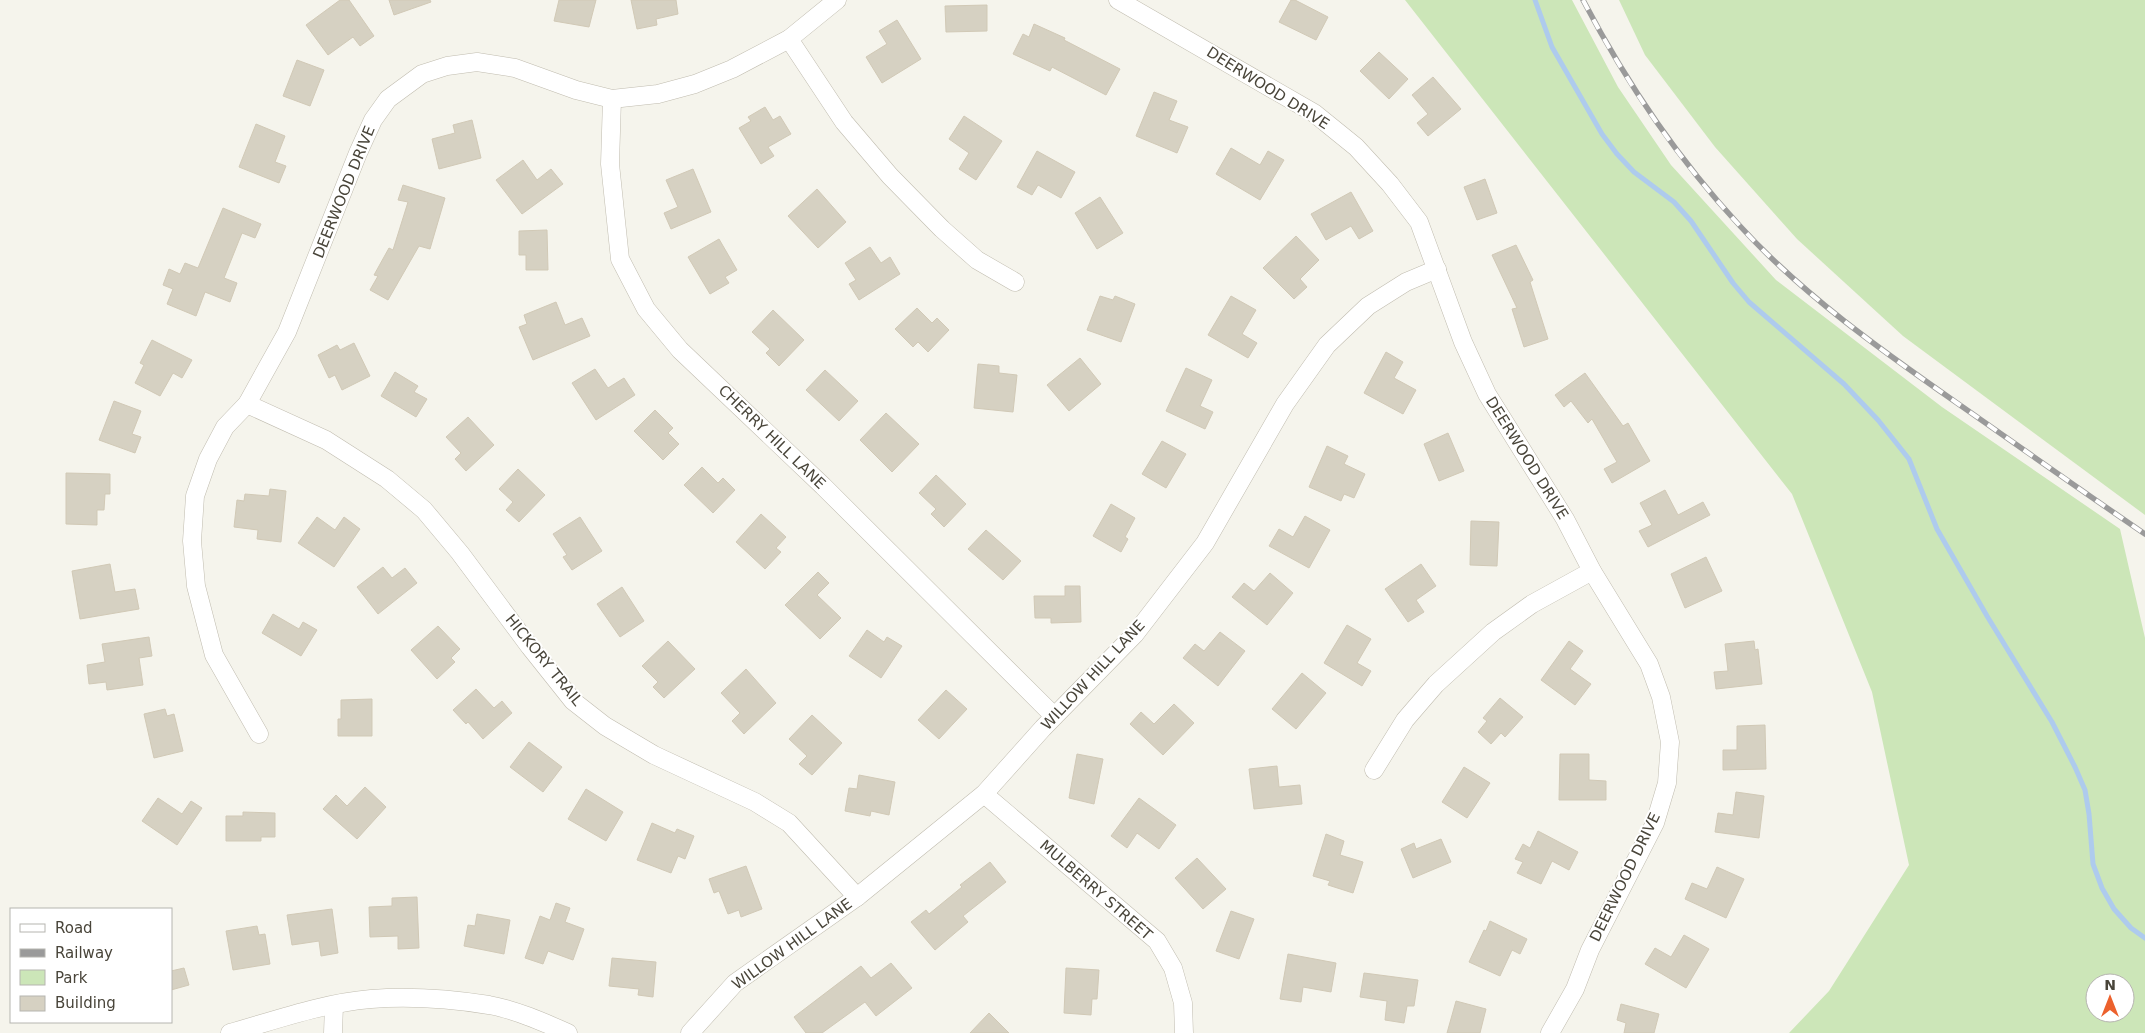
<svg xmlns="http://www.w3.org/2000/svg" width="2145" height="1033" viewBox="0 0 2145 1033" font-family="'DejaVu Sans',sans-serif">
<rect width="100%" height="100%" fill="#f5f4ec"/>
<g fill="#cce6b8" fill-rule="evenodd">
<path d="M1405,0h167l46,87 53,78 105,115 166,127 178,122 25,109v395h-356l40,-42 80,-126 -37,-173 -80,-198zM2095,983h30v30h-30z"/>
<path d="M1619,0h526v515l-242,-179 -106,-97 -82,-92 -70,-92z"/>
</g>
<g fill="none" stroke-linecap="round" stroke-linejoin="round">
<path stroke="#aecbed" stroke-width="5" d="M1535,0l17,47 50,87 15,20 17,18 40,30 17,19 42,62 16,19 95,82 34,36 31,39 28,70 50,87 65,106 23,45 10,23 4,24 4,50 9,24 12,21 17,19 14,10"/>
</g>
<g fill="#d6d1c2" stroke="#d1c9b6">
<path d="M340,0h9l25,36 -14,10 -7,-9 -25,18 -22,-30z"/>
<path d="M389,0h41l1,2 -37,13z"/>
<path d="M559,0h37l-7,27 -35,-6z"/>
<path d="M631,0h45l2,14 -22,5 1,6 -20,4z"/>
<path d="M1291,0h4l33,17 -12,23 -37,-18z"/>
<path d="M987,5v26l-41,1 -1,-26z"/>
<path d="M897,20l24,39 -39,24 -16,-26 21,-13 -8,-13z"/>
<path d="M1034,24l31,14 -1,2 56,29 -14,26 -54,-28 -2,4 -37,-17 10,-20 6,3z"/>
<path d="M1379,52l29,27 -19,20 -29,-28z"/>
<path d="M297,60l27,10 -14,36 -27,-10z"/>
<path d="M1433,77l28,32 -33,27 -11,-13 11,-9 -16,-19z"/>
<path d="M1154,92l23,9 -8,19 19,7 -11,26 -41,-17z"/>
<path d="M765,107l8,13 7,-4 11,18 -23,13 6,9 -13,8 -22,-36 12,-7 -3,-4z"/>
<path d="M964,116l38,25 -26,39 -17,-11 10,-16 -20,-14z"/>
<path d="M472,120l9,38 -42,11 -7,-30 23,-6 -2,-8z"/>
<path d="M256,124l29,12 -10,26 11,4 -7,17 -40,-16z"/>
<path d="M1231,148l29,17 8,-14 16,9 -24,40 -44,-26z"/>
<path d="M1037,151l38,21 -14,26 -23,-13 -6,10 -15,-8z"/>
<path d="M523,160l14,20 14,-11 12,15 -41,30 -26,-34z"/>
<path d="M693,169l18,43 -40,17 -7,-16 14,-6 -12,-27z"/>
<path d="M1485,179l12,34 -20,7 -13,-33z"/>
<path d="M403,185l42,13 -15,51 -11,-3 -31,54 -18,-10 8,-14 -4,-1 15,-27 4,2 15,-48 -10,-2z"/>
<path d="M817,189l29,33 -28,26 -30,-32z"/>
<path d="M1351,192l22,39 -14,8 -8,-13 -25,14 -15,-26z"/>
<path d="M1100,197l23,36 -26,16 -22,-36z"/>
<path d="M223,208l38,16 -6,14 -13,-5 -18,45 13,5 -7,19 -25,-10 -9,24 -29,-12 6,-15 -10,-4 6,-16 11,5 5,-11 13,5z"/>
<path d="M547,230l1,40h-22v-15h-7v-24z"/>
<path d="M1296,236l23,24 -19,19 7,8 -13,12 -31,-31z"/>
<path d="M719,239l18,31 -12,7 4,6 -19,11 -22,-37z"/>
<path d="M1516,245l17,35 -3,2 18,57 -24,8 -12,-38 5,-1 -25,-53z"/>
<path d="M870,247l11,16 9,-6 10,17 -41,26 -10,-16 7,-4 -11,-17z"/>
<path d="M1100,296l13,4 2,-4 20,8 -14,38 -34,-12z"/>
<path d="M1231,296l25,14 -14,24 15,9 -9,15 -40,-23z"/>
<path d="M556,302l9,23 17,-7 8,18 -57,24 -14,-33 8,-3 -3,-9z"/>
<path d="M917,308l15,15 5,-5 12,12 -21,22 -10,-10 -5,5 -18,-18z"/>
<path d="M773,310l31,30 -25,26 -13,-13 4,-4 -18,-17z"/>
<path d="M152,340l40,20 -10,18 -9,-5 -13,23 -25,-13 9,-18 -4,-2z"/>
<path d="M354,343l16,33 -28,14 -7,-15 -6,3 -11,-23 19,-10 3,5z"/>
<path d="M1386,352l17,10 -9,16 22,12 -13,24 -39,-21z"/>
<path d="M1080,358l21,26 -32,27 -22,-26z"/>
<path d="M978,364l21,2v7l18,2 -4,37 -39,-4z"/>
<path d="M1186,368l26,12 -12,26 13,6 -8,17 -39,-18z"/>
<path d="M595,369l13,19 16,-10 11,17 -39,25 -24,-37z"/>
<path d="M825,370l33,31 -19,20 -33,-31z"/>
<path d="M395,372l23,14 -4,6 13,7 -11,18 -35,-21z"/>
<path d="M1585,373l38,53 5,-3 22,38 -38,22 -8,-14 13,-7 -25,-43 -4,4 -17,-22 -7,6 -9,-12z"/>
<path d="M114,401l27,10 -9,23 9,3 -6,16 -36,-13z"/>
<path d="M655,410l18,18 -5,5 11,11 -16,16 -29,-29z"/>
<path d="M886,413l33,31 -27,28 -32,-32z"/>
<path d="M468,417l26,28 -28,26 -11,-12 6,-6 -15,-16z"/>
<path d="M1448,433l16,38 -25,10 -15,-37z"/>
<path d="M1162,441l24,13 -20,34 -24,-14z"/>
<path d="M1327,446l21,10 -4,8 21,10 -11,24 -10,-4 -3,7 -32,-14z"/>
<path d="M702,467l16,16 5,-5 12,12 -22,23 -29,-28z"/>
<path d="M518,469l27,26 -26,27 -13,-12 7,-8 -14,-13z"/>
<path d="M66,473l44,1v20h-5l-1,16h-7v15l-31,-1z"/>
<path d="M936,475l30,29 -22,23 -13,-13 5,-5 -17,-16z"/>
<path d="M270,489l16,2 -5,51 -24,-3 1,-9 -24,-3 3,-27 7,1 1,-7 24,2z"/>
<path d="M1665,490l13,25 25,-13 7,13 -62,32 -9,-16 13,-6 -12,-22z"/>
<path d="M1111,504l24,14 -10,19 3,2 -7,13 -28,-16z"/>
<path d="M761,514l25,23 -10,11 5,4 -16,17 -29,-27z"/>
<path d="M1305,516l25,14 -21,38 -40,-22 10,-17 14,8z"/>
<path d="M317,517l18,13 9,-13 16,12 -26,38 -36,-24z"/>
<path d="M580,517l22,34 -30,19 -9,-13 4,-2 -14,-21z"/>
<path d="M1471,521l28,1 -2,44 -27,-1z"/>
<path d="M986,530l35,31 -18,19 -35,-31z"/>
<path d="M1706,557l16,34 -37,17 -14,-34z"/>
<path d="M110,564l5,28 20,-3 4,20 -59,10 -8,-48z"/>
<path d="M1421,564l15,22 -20,14 8,12 -16,10 -23,-33z"/>
<path d="M383,567l9,11 13,-10 12,15 -39,31 -21,-27z"/>
<path d="M818,572l11,11 -12,12 24,23 -21,21 -35,-34z"/>
<path d="M1270,573l23,20 -26,32 -35,-28 12,-14 10,8z"/>
<path d="M1065,586h15l1,36 -30,1v-5h-16l-1,-22h31z"/>
<path d="M622,587l22,34 -24,16 -23,-33z"/>
<path d="M273,614l26,15 4,-7 14,8 -16,26 -39,-23z"/>
<path d="M1347,625l24,14 -14,24 14,8 -9,15 -38,-23z"/>
<path d="M438,626l22,23 -9,9 4,4 -18,17 -26,-29z"/>
<path d="M867,630l17,12 3,-5 15,9 -21,32 -32,-22z"/>
<path d="M1220,632l25,19 -27,35 -35,-28 12,-14 9,7z"/>
<path d="M149,637l3,19 -13,2 4,27 -36,5 -1,-8 -17,2 -2,-19 18,-3 -3,-18z"/>
<path d="M668,641l27,28 -31,29 -11,-11 5,-5 -16,-16z"/>
<path d="M1569,641l14,10 -13,18 21,15 -16,21 -34,-25z"/>
<path d="M1754,641l1,9 3,-1 4,35 -46,5 -2,-17 14,-1 -3,-27z"/>
<path d="M746,669l30,34 -32,31 -12,-13 8,-8 -19,-20z"/>
<path d="M1302,673l24,20 -30,36 -24,-20z"/>
<path d="M476,689l18,19 8,-7 10,12 -29,26 -15,-17 -2,2 -13,-14z"/>
<path d="M946,690l21,19 -28,30 -21,-19z"/>
<path d="M1500,698l23,19 -18,20 -4,-4 -10,11 -13,-12 9,-11 -4,-3z"/>
<path d="M372,699v37h-34v-17h3v-19z"/>
<path d="M1174,704l20,19 -31,32 -33,-31 11,-12 13,12z"/>
<path d="M165,709l2,7 7,-2 9,37 -29,7 -10,-44z"/>
<path d="M812,715l30,28 -30,32 -13,-11 8,-8 -18,-17z"/>
<path d="M1765,725l1,44 -43,1v-20h14v-24z"/>
<path d="M529,742l33,25 -19,25 -33,-25z"/>
<path d="M1077,754l26,5 -9,45 -25,-6z"/>
<path d="M1560,754h29v26l17,1v19h-47z"/>
<path d="M1277,766l2,21 21,-2 2,19 -48,5 -5,-40z"/>
<path d="M1464,767l26,16 -23,35 -25,-16z"/>
<path d="M859,775l36,7 -6,33 -18,-4 -1,5 -25,-5 4,-23 8,1z"/>
<path d="M365,787l21,20 -29,32 -34,-30 13,-14 11,11z"/>
<path d="M586,789l37,23 -17,29 -38,-22z"/>
<path d="M1736,792l28,4 -5,42 -44,-6 3,-19 15,2z"/>
<path d="M158,798l24,16 9,-13 11,7 -25,37 -35,-24z"/>
<path d="M1139,798l37,27 -17,24 -22,-16 -10,15 -16,-12z"/>
<path d="M243,812l32,1v24h-14v4h-35v-25h17z"/>
<path d="M652,823l23,10 2,-4 17,7 -9,23 -7,-3 -7,17 -34,-13z"/>
<path d="M1538,831l40,21 -9,18 -17,-9 -11,23 -24,-11 6,-11 -8,-3 8,-15 7,4z"/>
<path d="M1326,834l18,7 -4,14 23,7 -10,31 -25,-8 2,-4 -17,-5z"/>
<path d="M1441,839l10,23 -38,16 -12,-29 13,-6 2,6z"/>
<path d="M1197,858l29,31 -23,20 -28,-31z"/>
<path d="M990,862l16,20 -43,34 5,6 -33,28 -24,-28 15,-12 3,4 33,-27 -2,-2z"/>
<path d="M746,866l16,43 -21,8 -2,-7 -11,4 -9,-23 -5,2 -5,-14z"/>
<path d="M1717,867l27,12 -18,39 -41,-19 7,-16 15,6z"/>
<path d="M417,897l2,51 -21,1v-13l-28,1 -1,-30 23,-1v-8z"/>
<path d="M556,903l14,5 -5,14 19,7 -11,31 -25,-9 -5,13 -18,-6 15,-42 10,4z"/>
<path d="M332,909l6,44 -17,3 -2,-15 -27,4 -5,-30z"/>
<path d="M1231,911l23,8 -15,40 -23,-8z"/>
<path d="M477,914l33,6 -6,34 -40,-8 4,-21 7,1z"/>
<path d="M1490,921l37,18 -7,15 -8,-4 -12,26 -31,-14 15,-32 2,1z"/>
<path d="M257,926l2,9 6,-1 5,30 -37,6 -7,-39z"/>
<path d="M1684,935l25,14 -23,39 -41,-24 10,-16 16,9z"/>
<path d="M1288,954l48,9 -5,29 -28,-5 -2,15 -21,-3z"/>
<path d="M612,958l44,4 -3,35 -15,-2 1,-6 -30,-3z"/>
<path d="M891,963l21,25 -36,28 -11,-14 -43,31h-16l-12,-16 67,-51 10,12z"/>
<path d="M184,968l5,17 -18,5v-19z"/>
<path d="M1066,968l33,2 -2,29h-5l-1,16 -27,-2z"/>
<path d="M1364,973l54,7 -4,26h-7l-3,17 -19,-3 2,-19 -27,-4z"/>
<path d="M1456,1001l30,8 -6,24h-33z"/>
<path d="M1621,1004l38,10 -5,19h-30l2,-10 -9,-3z"/>
<path d="M989,1013l20,20h-39z"/>
</g>
<g fill="none" stroke-linecap="round" stroke-linejoin="round">
<defs>
<g id="minor">
<path d="M1118,0l196,113 42,34 34,37 29,38 44,120 24,52 78,125 27,52 57,93 12,33 9,45 -3,41 -12,40 -65,127 -15,39 -25,44"/>
<path d="M789,39l55,83 46,54 52,53 35,31 38,22"/>
<path d="M612,99l-2,65 10,95 26,50 34,41 143,136 231,230"/>
<path d="M247,404l79,36 61,39 37,31 36,43 70,94 43,54 32,25 49,29 101,47 34,21 68,74"/>
<path d="M259,734l-45,-79 -18,-69 -4,-45 3,-45 13,-37 17,-32 22,-23 40,-72 71,-179 15,-33 15,-21 34,-25 25,-8 30,-4 38,6 61,22 36,9 46,-5 37,-10 37,-15 57,-30 48,-39"/>
<path d="M1374,770l31,-50 31,-36 57,-52 39,-28 60,-33"/>
<path d="M984,794l173,147 16,27 10,35 1,30"/>
<path d="M230,1033c46,-13 93,-30 141,-34 39,-3 80,0 118,6 27,5 54,17 79,28"/>
<path d="M333,1033l1,-28"/>
<path d="M690,1033l45,-50 122,-86 127,-103 59,-66 92,-94 70,-91 80,-139 42,-59 41,-39 38,-24 31,-13"/>
</g>
</defs>
<use href="#minor" stroke="#c0bcaf" stroke-width="19"/>
<use href="#minor" stroke="#fff" stroke-width="18"/>
<defs>
<path id="rail" d="M1583,0c44,84 93,157 157,226 63,69 141,124 217,177 63,44 125,88 188,131"/>
</defs>
<use href="#rail" stroke="#9a9a9a" stroke-width="5.5"/>
<use href="#rail" stroke="#fff" stroke-width="4" stroke-dasharray="11" stroke-linecap="butt"/>
</g>
<g text-anchor="middle" dominant-baseline="central" stroke-width="4" stroke-linejoin="round" paint-order="stroke">
<g font-size="15" fill="#49453a" stroke="#fff">
<text transform="translate(1268 88) rotate(32)">DEERWOOD DRIVE</text>
<text transform="translate(344 192) rotate(-68)">DEERWOOD DRIVE</text>
<text transform="translate(772 437) rotate(44)">CHERRY HILL LANE</text>
<text transform="translate(1527 458) rotate(58)">DEERWOOD DRIVE</text>
<text transform="translate(544 660) rotate(51)">HICKORY TRAIL</text>
<text transform="translate(1093 675) rotate(-47)">WILLOW HILL LANE</text>
<text transform="translate(1625 877) rotate(-64)">DEERWOOD DRIVE</text>
<text transform="translate(1096 890) rotate(41)">MULBERRY STREET</text>
<text transform="translate(792 944) rotate(-36)">WILLOW HILL LANE</text>
</g>
</g>
<rect x="10" y="908" width="162" height="115" fill="#ffffff" stroke="#b6b5b0"/>
<rect x="20" y="924" width="25" height="8" fill="#ffffff" stroke="#b6b5b0"/>
<text x="55" y="933" font-size="15" fill="#49453a">Road</text>
<rect x="20" y="949" width="25" height="8" fill="#9a9a9a" stroke="#b6b5b0"/>
<text x="55" y="958" font-size="15" fill="#49453a">Railway</text>
<rect x="20" y="970" width="25" height="15" fill="#cce6b8" stroke="#b6b5b0"/>
<text x="55" y="983" font-size="15" fill="#49453a">Park</text>
<rect x="20" y="996" width="25" height="15" fill="#d6d1c2" stroke="#b6b5b0"/>
<text x="55" y="1008" font-size="15" fill="#49453a">Building</text>
<g transform="translate(2110 998)"><circle r="24" fill="#ffffff" stroke="#b6b5b0"/>
<path d="M0-4L9 19L0 12L-9 19Z" fill="#ec612d"/>
<text y="-8" font-size="14" font-weight="bold" text-anchor="middle" fill="#49453a">N</text>
</g>
</svg>
